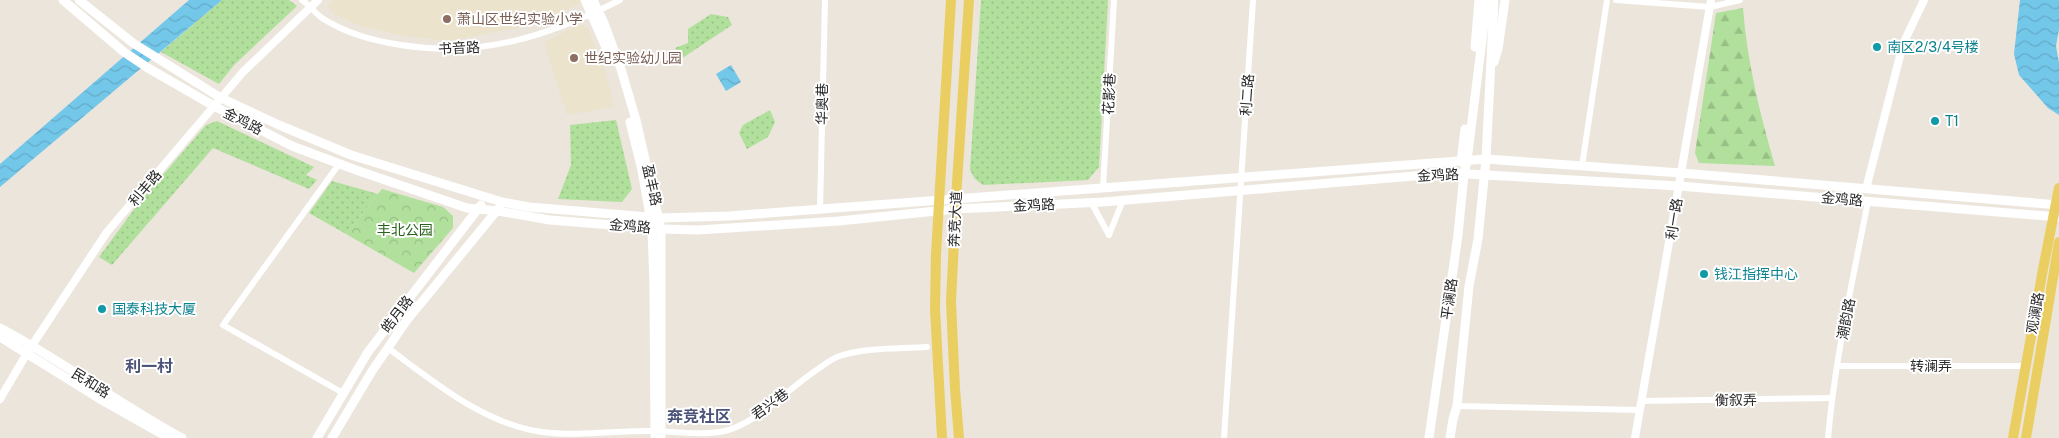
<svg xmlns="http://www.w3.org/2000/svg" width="2059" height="438" viewBox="0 0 2059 438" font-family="'Public Sans','Noto Sans SC',sans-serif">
<defs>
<pattern id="grass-dots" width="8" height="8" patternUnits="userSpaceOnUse" patternTransform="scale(1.25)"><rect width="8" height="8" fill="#b0e09b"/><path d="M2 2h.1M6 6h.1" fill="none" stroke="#98c086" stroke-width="1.8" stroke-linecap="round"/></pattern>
<pattern id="forest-firs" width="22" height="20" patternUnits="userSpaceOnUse" patternTransform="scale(1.25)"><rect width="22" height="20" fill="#b0e09b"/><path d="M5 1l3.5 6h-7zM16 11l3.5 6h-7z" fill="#98c086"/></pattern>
<pattern id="park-crowns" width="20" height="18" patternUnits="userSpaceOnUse" patternTransform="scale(1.25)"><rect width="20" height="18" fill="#b0e09b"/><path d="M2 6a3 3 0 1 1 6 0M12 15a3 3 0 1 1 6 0" fill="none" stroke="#98c086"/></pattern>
<pattern id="water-waves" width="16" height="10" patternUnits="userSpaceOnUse" patternTransform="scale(1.25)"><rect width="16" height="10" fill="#73c7e9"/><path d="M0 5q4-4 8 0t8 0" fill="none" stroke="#64abc8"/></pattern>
</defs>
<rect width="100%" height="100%" fill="#ebe5dc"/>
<g fill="#ece3cc">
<path d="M334,0h246l1,3 -41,20 -90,18 -46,-5 -43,-10 -26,-11 -8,-9z"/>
<path d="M583,25l6,5 17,43 8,34 -47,8 -23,-72 30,-16z"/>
</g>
<g fill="url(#grass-dots)">
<path d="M222,0h67l8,6 -63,59 -15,19 -58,-32z"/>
<path d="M981,0h127l-9,167 -11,13 -105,5 -8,-6 -5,-9z"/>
<path d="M711,14l17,3 4,8 -51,34 -6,-11 13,-5v-14z"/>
<path d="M770,110l5,12 -7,15 -21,12 -8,-16 4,-8z"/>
<path d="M616,120l16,69 -10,13 -64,-3 13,-34 -1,-40z"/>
<path d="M217,121l97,46 -8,8 11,5 -8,9 -96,-41 -101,117 -13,-8 39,-53 68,-79z"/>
<path d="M332,181l46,13 -32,40 -37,-21z"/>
</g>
<path fill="url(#forest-firs)" d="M1743,8c4,54 17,106 32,158l-76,-3 -4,-10 21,-140z"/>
<path fill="url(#park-crowns)" d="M382,189l61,18 10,9v12l-39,45 -68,-39z"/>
<g fill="url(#water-waves)">
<path d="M189,0h33l-222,187v-23z"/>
<path d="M2020,0h39v29l-3,17 3,17v52l-11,-7 -29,-33 -5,-21z"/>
<path d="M731,65l10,17 -15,9 -10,-17z"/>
</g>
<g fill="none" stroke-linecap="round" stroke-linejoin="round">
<g stroke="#fff" stroke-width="6">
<path d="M302,0c7,5 13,13 20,18 23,15 52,23 79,27 80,13 148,-9 219,-45"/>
<path d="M1616,0l94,7 30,-7"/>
<path d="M339,164l-116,161 120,68"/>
<path d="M1582,166l25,-166"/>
<path d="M1103,188l11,-188"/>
<path d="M1091,202l18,33"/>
<path d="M820,209l5,-209"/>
<path d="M1109,235l14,-35"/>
<path d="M388,348c46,34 96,76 154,84 38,5 76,-2 114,-1 22,1 58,6 78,-3 32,-13 55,-40 84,-59 6,-4 12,-9 19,-12 27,-10 61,-8 90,-10"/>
<path d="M1837,366h189"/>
<path d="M1641,401l191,-3"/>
<path d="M1457,406l182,4"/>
<path d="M1224,438l29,-438"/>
<path d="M1828,438c7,-80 25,-159 40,-237"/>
</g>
<g stroke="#fff" stroke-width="8">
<path d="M1866,189l37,-145 21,-44"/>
<path d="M0,399l27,-46 80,-121 136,-160 75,-72"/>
<path d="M1635,438l76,-438"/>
</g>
<g stroke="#fff" stroke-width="9">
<path d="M63,0l61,52 24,16 66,38 78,40 64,24 111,38 31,3 52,9 111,9 37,1 141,-9 117,-12 147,-7 347,-29 229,13 380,31"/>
<path d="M79,0l54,43 88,55 58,27 72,30 151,47 27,5 131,11 69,-2 757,-57 195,14 378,32"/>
<path d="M585,0l26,59"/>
<path d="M593,0l11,23 17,46 15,51 25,109v209"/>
<path d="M1475,47l4,-47"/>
<path d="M1494,62l4,-13 7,-49"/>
<path d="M630,122l12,48 10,58 2,59 1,151"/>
<path d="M1461,162l4,-33"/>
<path d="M0,328c63,33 119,76 182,110"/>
<path d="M0,337l100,62 69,39"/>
<path d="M317,438l51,-86 113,-147"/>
<path d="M332,438l40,-67 35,-51 92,-112"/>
<path d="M1429,438l29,-203 6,-61 3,-13 20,-161"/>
<path d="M1450,438l3,-19 4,-13 12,-120 9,-47 8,-80 8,-159"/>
</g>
<g stroke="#eace62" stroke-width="10">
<path d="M942,438l-7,-129 1,-55 15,-254"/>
<path d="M959,438l-4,-49 -4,-87 5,-104 13,-198"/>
<path d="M2013,438l30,-169 16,-81"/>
<path d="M2026,438l33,-196"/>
</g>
</g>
<g fill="#8d6e63" stroke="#fff" stroke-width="2">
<circle cx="447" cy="19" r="5"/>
<circle cx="574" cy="58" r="5"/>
</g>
<g fill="#0f9aa8" stroke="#fff" stroke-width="2">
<circle cx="1877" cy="47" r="5"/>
<circle cx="1935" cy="121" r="5"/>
<circle cx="1704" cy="274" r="5"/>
<circle cx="102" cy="309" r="5"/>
</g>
<g text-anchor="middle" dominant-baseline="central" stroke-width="4" stroke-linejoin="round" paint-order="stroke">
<g font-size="14" fill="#785e54" stroke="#fff" text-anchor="start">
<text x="457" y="19">萧山区世纪实验小学</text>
<text x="584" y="58">世纪实验幼儿园</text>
</g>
<g font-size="14" fill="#0d838f" stroke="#fff" text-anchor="start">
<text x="1887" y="47">南区2/3/4号楼</text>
<text x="1945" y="121">T1</text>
<text x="1714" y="274">钱江指挥中心</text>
<text x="112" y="309">国泰科技大厦</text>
</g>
<g font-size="14" fill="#2a2a2a" stroke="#fff">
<text transform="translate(459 48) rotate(-3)">书音路</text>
<text transform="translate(1109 94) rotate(-87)">花影巷</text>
<text transform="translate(1247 95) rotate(-86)">利二路</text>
<text transform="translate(822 104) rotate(-89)">华奥巷</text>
<text transform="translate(243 121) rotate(27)">金鸡路</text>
<text transform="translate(1438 175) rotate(-3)">金鸡路</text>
<text transform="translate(652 185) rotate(77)">盈丰路</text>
<text transform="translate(145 188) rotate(-50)">利丰路</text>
<text transform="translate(1842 199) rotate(5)">金鸡路</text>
<text transform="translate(1034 205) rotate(-3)">金鸡路</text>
<text transform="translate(955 219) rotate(-87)">奔竞大道</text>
<text transform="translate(1674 219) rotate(-81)">利一路</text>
<text transform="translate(630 226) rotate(5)">金鸡路</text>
<text transform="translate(1449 299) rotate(-82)">平澜路</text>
<text transform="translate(2035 313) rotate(-80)">观澜路</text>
<text transform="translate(397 314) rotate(-53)">皓月路</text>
<text transform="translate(1846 319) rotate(-79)">潮韵路</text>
<text x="1931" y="366">转澜弄</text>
<text transform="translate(91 383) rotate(32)">民和路</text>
<text transform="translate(1736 400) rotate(-1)">衡叙弄</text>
<text transform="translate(770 404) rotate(-36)">君兴巷</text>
</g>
<g font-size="14" fill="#2a631d" stroke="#fff">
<text x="405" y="230">丰北公园</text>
</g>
<g font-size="16" font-weight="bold" fill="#4c5378" stroke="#fff">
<text x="149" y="366">利一村</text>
<text x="699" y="416">奔竞社区</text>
</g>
</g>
</svg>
